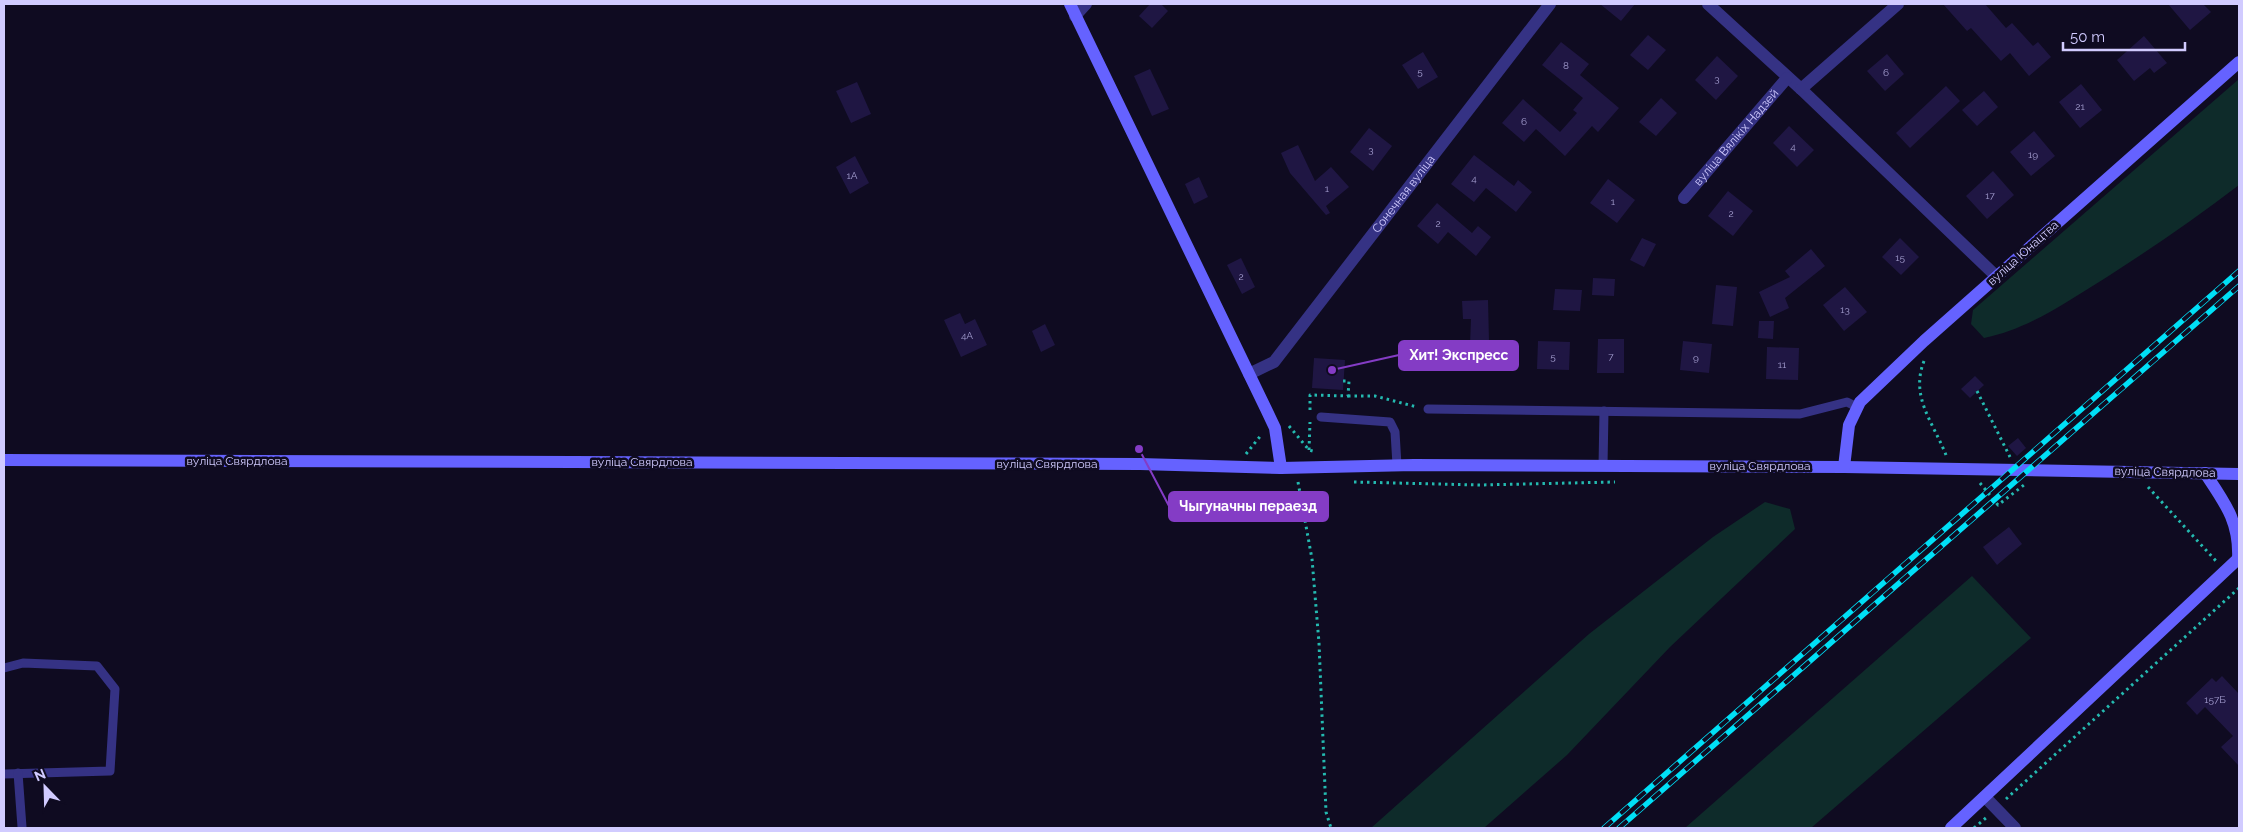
<svg xmlns="http://www.w3.org/2000/svg" width="2243" height="832" viewBox="0 0 2243 832" font-family="Raleway,sans-serif">
<rect width="100%" height="100%" fill="#0f0b21"/>
<g fill="#0e2b2a">
<path d="M2239,79v106c-43,33 -87,63 -132,92 -39,24 -78,52 -123,61l-13,-14 2,-14z"/>
<path d="M1765,502l25,7 5,20 -125,118 -103,108 -83,73h-113l218,-194 124,-97z"/>
<path d="M1972,576l59,62 -220,190h-126z"/>
</g>
<g fill="#1f1643">
<path d="M1150,4h11l7,7 -16,17 -13,-12z"/>
<path d="M1600,4h35l-14,17z"/>
<path d="M1943,4h42l21,24 6,-5 21,23 5,-4 13,15 -22,19 -19,-23 -9,8 -30,-33 -4,3z"/>
<path d="M2168,4h35l8,8 -21,18z"/>
<path d="M1648,35l18,15 -18,20 -18,-15z"/>
<path d="M2144,36l23,27 -13,10 -4,-5 -16,13 -17,-21z"/>
<path d="M1561,42l28,22 -9,11 39,33 -21,24 -6,-6 -27,30 -29,-27 -12,13 -22,-19 21,-24 37,33 17,-19 -4,-3 10,-12 -41,-33z"/>
<path d="M1423,52l15,25 -20,12 -16,-24z"/>
<path d="M1887,54l17,20 -19,17 -18,-20z"/>
<path d="M1717,56l21,20 -22,24 -21,-20z"/>
<path d="M1150,69l19,40 -17,7 -18,-40z"/>
<path d="M857,82l14,32 -20,9 -15,-32z"/>
<path d="M2081,84l21,26 -22,18 -21,-26z"/>
<path d="M1946,86l14,15 -50,47 -14,-15z"/>
<path d="M1984,91l14,16 -21,19 -15,-16z"/>
<path d="M1661,98l16,15 -21,23 -17,-14z"/>
<path d="M1789,126l25,24 -17,17 -24,-24z"/>
<path d="M1369,128l23,18 -19,25 -23,-19z"/>
<path d="M2034,131l21,25 -24,20 -21,-24z"/>
<path d="M1298,145l17,36 16,-14 18,20 -23,19 4,7 -4,2 -36,-42 -9,-20z"/>
<path d="M1474,155l40,31 4,-6 14,12 -16,20 -30,-24 -12,14 -23,-18z"/>
<path d="M855,156l14,27 -19,11 -14,-27z"/>
<path d="M1993,171l21,24 -27,24 -21,-23z"/>
<path d="M1199,177l9,20 -14,7 -9,-20z"/>
<path d="M1608,179l27,21 -18,23 -27,-20z"/>
<path d="M1728,191l25,20 -20,25 -25,-20z"/>
<path d="M1437,203l35,30 6,-7 13,11 -15,19 -28,-24 -10,12 -21,-18z"/>
<path d="M1642,238l14,6 -12,23 -14,-7z"/>
<path d="M1900,238l19,19 -18,18 -19,-18z"/>
<path d="M1811,249l14,17 -40,32 4,10 -19,9 -11,-25 31,-15 -5,-6z"/>
<path d="M1241,258l14,29 -13,7 -15,-29z"/>
<path d="M1593,278l22,1 -1,17 -22,-1z"/>
<path d="M1716,285l21,2 -4,39 -21,-2z"/>
<path d="M1845,287l22,25 -23,19 -21,-26z"/>
<path d="M1555,289l27,1 -2,21 -27,-1z"/>
<path d="M1488,300l1,41h15l-1,30 -34,-1 2,-51h-8l-1,-18z"/>
<path d="M960,313l5,11 10,-5 12,26 -26,12 -17,-37z"/>
<path d="M1759,321h15l-1,18 -15,-1z"/>
<path d="M1045,324l10,21 -14,7 -9,-21z"/>
<path d="M1598,339h26v34h-27z"/>
<path d="M1538,341l32,1 -1,28 -32,-1z"/>
<path d="M1683,341l29,3 -3,29 -29,-3z"/>
<path d="M1767,347l32,1 -1,32 -32,-1z"/>
<path d="M1314,358l31,2 -2,30 -31,-2z"/>
<path d="M1975,376l9,9 -14,13 -9,-9z"/>
<path d="M2018,438l8,10 -9,8 -9,-10z"/>
<path d="M2009,527l13,17 -25,21 -14,-18z"/>
<path d="M2222,676l17,18v72l-18,-19 12,-11 -28,-29 -8,8 -11,-12 26,-25 4,4z"/>
</g>
<g fill="none" stroke-linecap="round" stroke-linejoin="round">
<g stroke="#24bab0" stroke-width="3" stroke-dasharray="2.5 4" stroke-linecap="butt">
<path d="M1924,361c-14,36 9,61 22,94"/>
<path d="M1977,391l33,66"/>
<path d="M1348,396h27l42,11"/>
<path d="M1310,410v-15l38,1 1,-15h-6"/>
<path d="M1289,426l20,24 7,2"/>
<path d="M1309,450l1,-28"/>
<path d="M1246,454l16,-20"/>
<path d="M1298,482l14,77 7,84 7,169 5,16"/>
<path d="M1354,482l126,3 135,-3"/>
<path d="M1980,483l18,22 26,-20"/>
<path d="M2148,487l68,74"/>
<path d="M2006,799l233,-211"/>
<path d="M1974,828l13,-11"/>
</g>
<g stroke="#353284" stroke-width="9">
<path d="M1428,409l372,5 47,-12 10,5"/>
<path d="M1321,417l69,5 5,10 2,33"/>
<path d="M1603,466l1,-55"/>
<path d="M4,668l19,-5 74,3 18,23 -5,82 -106,3"/>
<path d="M18,773l4,54"/>
</g>
<g stroke="#353284" stroke-width="12">
<path d="M1708,4l93,85 196,188"/>
<path d="M1075,16l11,-12"/>
<path d="M1801,89l97,-85"/>
<path id="s1" d="M1684,198l103,-120"/>
<path id="s2" d="M1249,374l25,-12 276,-358"/>
<path d="M1985,797l30,31"/>
</g>
<g stroke="#6562ff" stroke-width="12">
<path d="M1070,4l196,405 9,19 6,40"/>
<path d="M4,460l1136,4 141,4 133,-3 430,2 395,7"/>
<path d="M1844,467l5,-42 11,-23 64,-61 315,-279"/>
<path d="M2205,473c20,30 35,49 33,87"/>
<path d="M1951,828l288,-270"/>
</g>
<defs>
<g id="rail">
<path d="M1604,828l635,-557"/>
<path d="M1619,828l620,-542"/>
</g>
</defs>
<use href="#rail" stroke="#00dff6" stroke-width="5.5"/>
<use href="#rail" stroke="#0f0b21" stroke-width="4" stroke-dasharray="11" stroke-linecap="butt"/>
</g>
<g text-anchor="middle" dominant-baseline="central" stroke-width="5" stroke-linejoin="round" paint-order="stroke">
<g font-size="10" fill="#a49ed0">
<text x="1566" y="65">8</text>
<text x="1420" y="71">5</text>
<text x="1886" y="72">6</text>
<text x="1717" y="78">3</text>
<text x="2080" y="106">21</text>
<text x="1524" y="121">6</text>
<text x="1793" y="146">4</text>
<text x="1371" y="149">3</text>
<text x="2033" y="154">19</text>
<text x="852" y="175">1А</text>
<text x="1474" y="178">4</text>
<text x="1327" y="188">1</text>
<text x="1990" y="195">17</text>
<text x="1613" y="201">1</text>
<text x="1731" y="213">2</text>
<text x="1438" y="223">2</text>
<text x="1900" y="257">15</text>
<text x="1241" y="276">2</text>
<text x="1845" y="309">13</text>
<text x="967" y="335">4А</text>
<text x="1553" y="356">5</text>
<text x="1611" y="356">7</text>
<text x="1696" y="357">9</text>
<text x="1782" y="364">11</text>
<text x="2215" y="699">157Б</text>
</g>
<g font-size="12" fill="#d1cbff" stroke="#0f0b21">
<text stroke="none"><textPath href="#s1" startOffset="80">вуліца Вялікіх Надзей</textPath></text>
<text stroke="none"><textPath href="#s2" startOffset="240">Сонечная вуліца</textPath></text>
<text transform="translate(2023 253) rotate(-42)">вуліца Юнацтва</text>
<text x="237" y="461">вуліца Свярдлова</text>
<text x="642" y="462">вуліца Свярдлова</text>
<text x="1047" y="464">вуліца Свярдлова</text>
<text x="1760" y="466">вуліца Свярдлова</text>
<text transform="translate(2165 472) rotate(1)">вуліца Свярдлова</text>
</g>
</g>
<path fill="none" stroke="#843cc5" stroke-width="2" d="M1332 370L1399 355M1139 449L1169 506"/>
<g fill="#843cc5" stroke="#0f0b21" stroke-width="2">
<circle cx="1332" cy="370" r="5"/>
<circle cx="1139" cy="449" r="5"/>
</g>
<g fill="#843cc5" stroke="#843cc5" stroke-width="2">
<rect x="1399" y="341" width="119" height="29" rx="5"/>
<rect x="1169" y="492" width="159" height="29" rx="5"/>
</g>
<g font-size="14" text-anchor="middle" font-weight="bold" fill="#fff">
<text x="1459" y="360">Хит! Экспресс</text>
<text x="1248" y="511">Чыгуначны пераезд</text>
</g>
<rect width="2243" height="832" fill="none" stroke="#d1cbff" stroke-width="10"/>
<g transform="translate(45 787) rotate(337)" stroke="#0f0b21" stroke-width="4" paint-order="stroke">
<path d="M0-4L9 19L0 12L-9 19Z" fill="#d1cbff"/>
<text y="-8" font-size="14" font-weight="bold" text-anchor="middle" fill="#d1cbff">N</text>
</g>
<path d="M2063 42v8h122v-8" fill="none" stroke="#d1cbff" stroke-width="2.5"/>
<text x="2070" y="42" font-size="15" fill="#d1cbff" stroke="#0f0b21" stroke-width="4" paint-order="stroke">50 m</text>
</svg>
